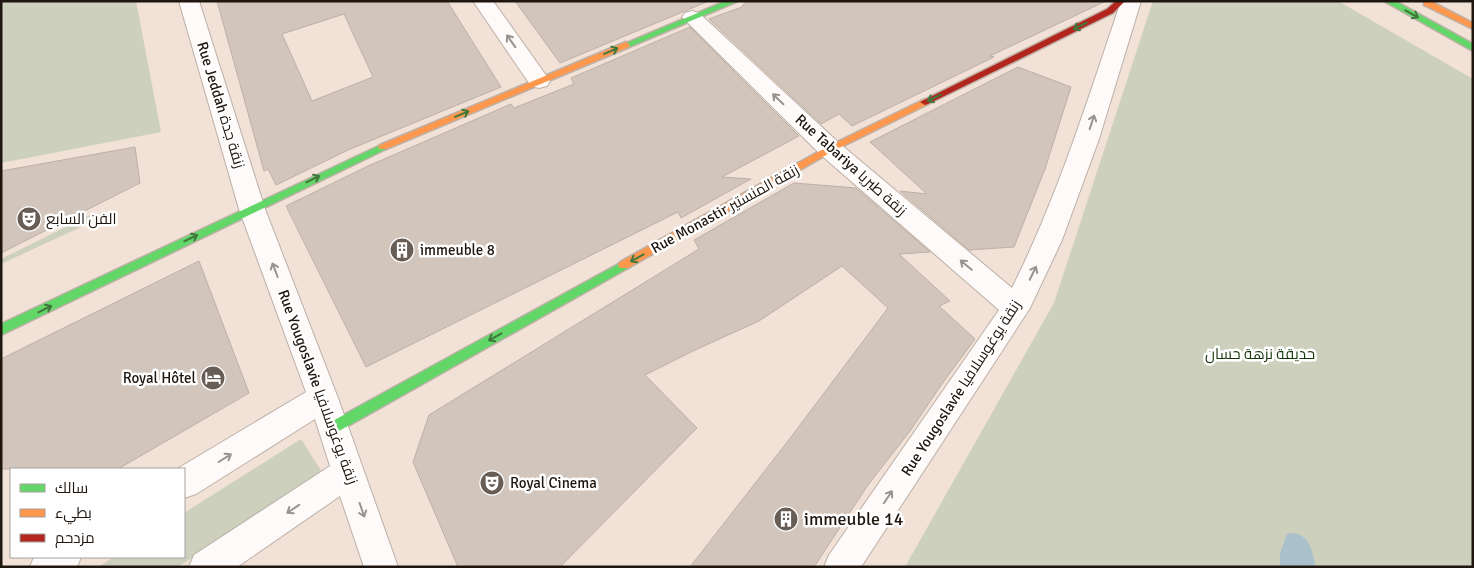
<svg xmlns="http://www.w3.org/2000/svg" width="1474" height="568" viewBox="0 0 1474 568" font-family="Signika,Cairo,sans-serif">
<rect width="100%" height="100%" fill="#f1e1d6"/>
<g fill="#ccd0bc">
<path d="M1,1h135l25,131 -160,31z"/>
<path d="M1153,1h185l135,78v488h-568l149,-264z"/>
<path d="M92,214l4,6 -95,44v-5z"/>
<path d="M301,439l21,33 -144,95h-80l16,-10h70v-44z"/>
</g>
<path fill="#aac1cc" d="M1292,533c19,2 20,19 24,34h-36v-14l7,-19z"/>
<g fill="#d1c5bc" stroke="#bcb0a7" fill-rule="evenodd">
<path d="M217,1h230l54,86 -153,63 -72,35 -8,-16 -4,2zM344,14l29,63 -61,24 -30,-67z"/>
<path d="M515,1h194l-149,62z"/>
<path d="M746,1h360l-116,55 4,1 -142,69 -13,-12 -18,10 -112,-105 33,-12z"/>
<path d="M690,27l109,109 -77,41 29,2 -70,39 -3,-6 -312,155 -80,-161 82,-40 143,-62 3,4 60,-24 -3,-6z"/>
<path d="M1018,67l53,20 -26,82 -31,78 -45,3 -69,-59 27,3 -57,-52z"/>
<path d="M135,147l5,36 -139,70v-82z"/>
<path d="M794,183l62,5 74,64 -31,2 51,47 -11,5 36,33 -31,42 -34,50 -42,54 -54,82h-124l98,-126 100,-133 -46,-42 -83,55 -64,29 -50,25 52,53 -137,139h-102l-45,-105 16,-47 270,-166 -5,-9z"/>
<path d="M199,261l50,132 -131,76h-117v-110z"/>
</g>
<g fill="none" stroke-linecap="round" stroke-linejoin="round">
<defs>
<g id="street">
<path d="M179,1h20l66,208 73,189 60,169h-34l-24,-71 -103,71h-48l5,-12 136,-89 -15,-47 -119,75 -12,4v-29h-7l129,-77 -67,-183z"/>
<path d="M473,1h20l57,80 -3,5 -8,2 -8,-2z"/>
<path d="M1121,1h20l-42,138 -37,101 -32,68 -169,259h-37l5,-12 170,-245 -178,-155 -139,-138 3,-4 7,-2 7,2 140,130 173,145c46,-92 76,-189 109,-287z"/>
<path d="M34,557h47l-4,10h-47z"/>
</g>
<g id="fast">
<path d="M726,1h12l-109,46 -3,1 -4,-3z"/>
<path d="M1384,1h11l78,43v7z"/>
<path d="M383,144l5,3 -2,2 -385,186v-11z"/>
<path d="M624,261l4,1 2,3 -2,3 -289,163 -5,2 -5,-2 -1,-4 1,-4z"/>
</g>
<g id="slow">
<path d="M1424,1h6l43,22v6l-49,-24z"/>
<path d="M626,42l4,3 -1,2 -243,102h-6l-2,-2 2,-2z"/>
<path d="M925,99l5,3 -2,2 -95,47 -205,117h-8l-2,-3 2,-3 207,-115z"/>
</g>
<path id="jam" d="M1116,1h9l-12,12 -185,91 -3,1 -5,-3 187,-93z"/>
</defs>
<use href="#street" stroke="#bcb0a7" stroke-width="2"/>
<use href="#fast" stroke="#bcb0a7" stroke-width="3"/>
<use href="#slow" stroke="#bcb0a7" stroke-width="3"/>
<use href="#jam" stroke="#bcb0a7" stroke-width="3"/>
<use href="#street" fill="#fdfaf9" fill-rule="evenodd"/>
<use href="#fast" fill="#63d668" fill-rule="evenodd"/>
<use href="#slow" fill="#ff974d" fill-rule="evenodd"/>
<use href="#jam" fill="#b3261e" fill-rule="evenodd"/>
</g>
<defs><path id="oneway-shaft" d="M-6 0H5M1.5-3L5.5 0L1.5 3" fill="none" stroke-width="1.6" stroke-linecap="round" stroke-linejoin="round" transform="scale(1.25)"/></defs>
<g stroke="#41763c">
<use href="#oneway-shaft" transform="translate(1412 14) rotate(29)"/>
<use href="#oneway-shaft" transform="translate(1080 26) rotate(154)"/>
<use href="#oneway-shaft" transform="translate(611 51) rotate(-23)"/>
<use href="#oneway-shaft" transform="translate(934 98) rotate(154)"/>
<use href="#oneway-shaft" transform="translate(462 114) rotate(-23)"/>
<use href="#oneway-shaft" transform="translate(313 179) rotate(-26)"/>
<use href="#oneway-shaft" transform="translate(191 238) rotate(-26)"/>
<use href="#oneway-shaft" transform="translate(637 258) rotate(151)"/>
<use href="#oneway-shaft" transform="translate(45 309) rotate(-26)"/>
<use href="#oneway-shaft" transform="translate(495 337) rotate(151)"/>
</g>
<g stroke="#999390">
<use href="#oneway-shaft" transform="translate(511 41) rotate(-125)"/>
<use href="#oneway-shaft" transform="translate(778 99) rotate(-136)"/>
<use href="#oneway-shaft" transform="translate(1092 122) rotate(-72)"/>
<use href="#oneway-shaft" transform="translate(966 265) rotate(-140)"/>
<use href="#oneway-shaft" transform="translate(275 270) rotate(-111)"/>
<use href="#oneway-shaft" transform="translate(1033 273) rotate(-64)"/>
<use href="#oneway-shaft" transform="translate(225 458) rotate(-32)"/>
<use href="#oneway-shaft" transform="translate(888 497) rotate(-56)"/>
<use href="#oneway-shaft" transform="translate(293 509) rotate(146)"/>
<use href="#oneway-shaft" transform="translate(362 510) rotate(71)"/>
</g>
<defs>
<symbol id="theatre-disc" viewBox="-11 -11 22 22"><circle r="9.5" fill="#685d55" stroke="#fff"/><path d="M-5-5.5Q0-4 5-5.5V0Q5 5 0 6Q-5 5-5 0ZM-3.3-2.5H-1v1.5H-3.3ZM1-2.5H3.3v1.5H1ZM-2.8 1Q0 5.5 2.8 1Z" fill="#fff"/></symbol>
<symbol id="building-disc" viewBox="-11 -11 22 22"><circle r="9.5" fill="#685d55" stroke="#fff"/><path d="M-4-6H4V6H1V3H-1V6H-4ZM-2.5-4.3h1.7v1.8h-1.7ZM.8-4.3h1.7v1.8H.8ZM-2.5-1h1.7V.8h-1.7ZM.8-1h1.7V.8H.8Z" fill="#fff"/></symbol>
<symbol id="hotel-disc" viewBox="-11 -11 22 22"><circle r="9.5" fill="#685d55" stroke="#fff"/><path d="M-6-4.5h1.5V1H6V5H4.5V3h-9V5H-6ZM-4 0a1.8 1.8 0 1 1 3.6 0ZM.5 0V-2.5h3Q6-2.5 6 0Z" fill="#fff"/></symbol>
</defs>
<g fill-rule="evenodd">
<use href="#theatre-disc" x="15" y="205" width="28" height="28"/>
<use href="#building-disc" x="388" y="236" width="28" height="28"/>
<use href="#hotel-disc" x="199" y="364" width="28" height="28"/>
<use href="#theatre-disc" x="478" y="469" width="28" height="28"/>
<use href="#building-disc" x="772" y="505" width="28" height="28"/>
</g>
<g text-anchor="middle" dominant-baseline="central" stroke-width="5" stroke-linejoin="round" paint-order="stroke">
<g font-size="15" fill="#1f160f" stroke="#fff">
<text transform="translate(221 105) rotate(73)">Rue Jeddah زنقة جدة</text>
<text transform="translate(851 165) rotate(42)">Rue Tabariya زنقة طبريا</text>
<text transform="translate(725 209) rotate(-29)">Rue Monastir زنقة المنستير</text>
<text transform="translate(318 387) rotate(70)">Rue Yougoslavie زنقة يوغوسلافيا</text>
<text transform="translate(961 388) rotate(-57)">Rue Yougoslavie زنقة يوغوسلافيا</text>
</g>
<g font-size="15" fill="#1f160f" stroke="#fff" text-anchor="start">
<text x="46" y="219">الفن السابع</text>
<text x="420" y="250">immeuble 8</text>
<text x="196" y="378" text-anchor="end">Royal Hôtel</text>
<text x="510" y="483">Royal Cinema</text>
</g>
<g font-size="15" fill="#153608" stroke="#fff">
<text x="1260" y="354">حديقة نزهة حسان</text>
</g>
<g font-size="18" fill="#1f160f" stroke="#fff" text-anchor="start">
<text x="804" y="519">immeuble 14</text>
</g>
</g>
<rect width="1474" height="568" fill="none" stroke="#1f160f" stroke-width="5"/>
<rect x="10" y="468" width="175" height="90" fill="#ffffff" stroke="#a5a29f"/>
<rect x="20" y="484" width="25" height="8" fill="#63d668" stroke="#a5a29f"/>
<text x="55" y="493" font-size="15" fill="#1f160f">سالك</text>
<rect x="20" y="509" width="25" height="8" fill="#ff974d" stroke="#a5a29f"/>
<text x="55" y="518" font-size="15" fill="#1f160f">بطيء</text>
<rect x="20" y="534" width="25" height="8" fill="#b3261e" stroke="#a5a29f"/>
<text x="55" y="543" font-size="15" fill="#1f160f">مزدحم</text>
</svg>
